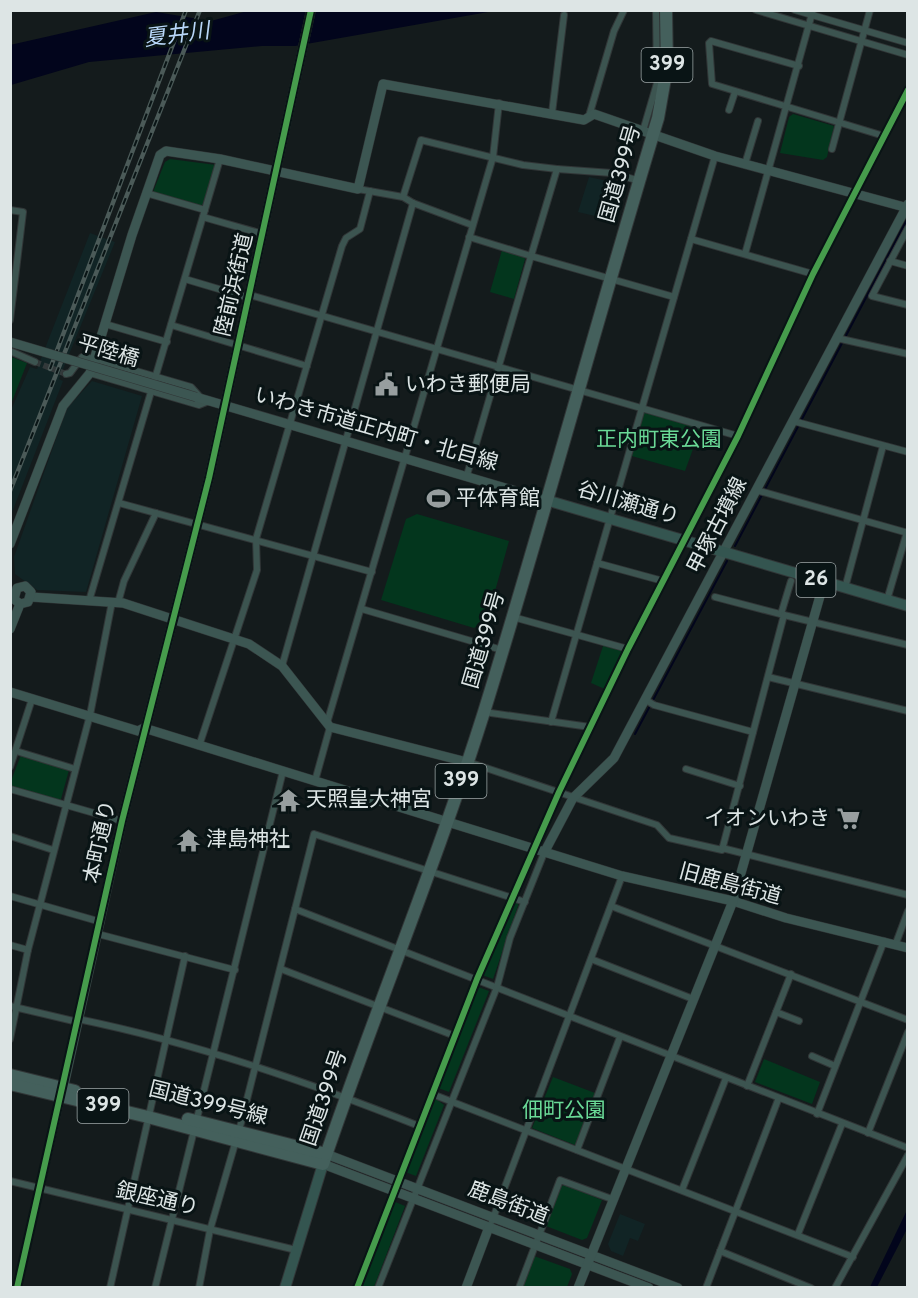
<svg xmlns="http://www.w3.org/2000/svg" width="918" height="1298" viewBox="0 0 918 1298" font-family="Overpass,'Noto Sans JP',sans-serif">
<rect width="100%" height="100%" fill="#141b1c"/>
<g fill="#112425">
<path d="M589,177l23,5 -9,31 -4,4 -21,-5z"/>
<path d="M90,233l25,9 -56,137 4,2 -52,134v-105l19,-43 7,2z"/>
<path d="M92,381l50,15 -56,196 -49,-2 -22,-16 -1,-17 53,-149z"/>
<path d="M620,1214l25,10 -7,17 -8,-3 -7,18 -12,-5 -3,-7z"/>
</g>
<g fill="#03361d">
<path d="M793,114l41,12 -7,31 -4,3 -43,-7 9,-36z"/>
<path d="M170,159l46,6 -14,41 -49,-14 12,-30z"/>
<path d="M502,250l22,5 1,4 -11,40 -24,-7z"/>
<path d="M11,357l16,6 -16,41z"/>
<path d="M640,410l61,17 -16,44 -57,-16z"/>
<path d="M417,514l92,27 -22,79 -13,8 -93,-28 25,-81z"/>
<path d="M604,643l24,6 -21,41 -16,-7z"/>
<path d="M21,755l48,15 -8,29 -2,2 -48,-15v-5z"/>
<path d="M514,901l5,2 -26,76 -11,-4z"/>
<path d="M478,987l11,4 -40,101 -11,-4z"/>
<path d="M764,1059l56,23 -8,22 -57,-22z"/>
<path d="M553,1077l42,16 -20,52 -43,-17z"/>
<path d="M436,1099l8,6 -28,71 -11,-4 28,-71z"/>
<path d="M565,1185l37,15 -15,38 -5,2 -36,-14 15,-40z"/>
<path d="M393,1201l12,5 -31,81 -14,1z"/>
<path d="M534,1256l36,13 2,5 -5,13 -45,1z"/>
</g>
<g fill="#02051c">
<path d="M251,10l243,1 -199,35h-33l-173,16 -78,23 -1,-40 146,-33 55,9z"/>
<path d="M907,1210v19l-30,58h-7z"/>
</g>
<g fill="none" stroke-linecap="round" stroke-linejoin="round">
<g stroke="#02051c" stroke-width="2">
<path d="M735,546l173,-328"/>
<path d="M635,734l92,-173"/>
</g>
<path stroke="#32393a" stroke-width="6" stroke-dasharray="6 3" stroke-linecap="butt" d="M35,362l31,12"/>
<defs>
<g id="street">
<path d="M756,10l152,45"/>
<path d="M795,10l113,33"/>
<path d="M799,66l-88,-25 -2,2 3,41 172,52"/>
<path d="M729,110l6,-18"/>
<path d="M552,113l12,-98"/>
<path d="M589,116l25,-85 10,-21"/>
<path d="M643,131l14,-48 -1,-73"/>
<path d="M832,149l38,-139"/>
<path d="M745,164l13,-43"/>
<path d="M358,189l45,8 10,6 59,22"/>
<path d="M146,193l59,17"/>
<path d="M403,197l18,-57 102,25 34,4"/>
<path d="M10,210l13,2 -13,108"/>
<path d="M203,217l60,17"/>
<path d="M908,228l-36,68 36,9"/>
<path d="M469,237l62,19 26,-87 55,4 28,8"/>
<path d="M691,239l122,35"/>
<path d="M745,254l68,-244"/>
<path d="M890,261l18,5"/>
<path d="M185,279l64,19"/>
<path d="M250,295l488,141"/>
<path d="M105,324l62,18"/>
<path d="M171,325l136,41"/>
<path d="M837,336l4,3 67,15"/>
<path d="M10,351l25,11"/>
<path d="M90,373l109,32 10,-4"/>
<path d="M66,374l4,-1 12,-16 13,2 96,28 9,10"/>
<path d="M793,421l115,31"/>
<path d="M467,475l64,-219 143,41"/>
<path d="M756,490l152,43"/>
<path d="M119,503l253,69"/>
<path d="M597,563l66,18"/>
<path d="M845,588l38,-142"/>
<path d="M715,597l69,18"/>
<path d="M887,600l20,-68"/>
<path d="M89,601l131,-442"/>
<path d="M118,603l6,-22 32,-68"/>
<path d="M362,609l140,41"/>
<path d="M781,614l10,-33"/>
<path d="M513,617l115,32"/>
<path d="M282,666l131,-463"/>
<path d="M768,677l140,34"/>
<path d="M646,700l8,5 99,27"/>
<path d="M484,712l106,15"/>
<path d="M551,722l164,-566"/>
<path d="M327,723l166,-566 6,-54"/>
<path d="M199,746l58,-176 -1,-31 86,-293 4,-8 14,-9 10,-38"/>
<path d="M16,751l59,18"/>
<path d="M468,762l189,63 12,13 53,12 62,-235 124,30"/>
<path d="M10,767l22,-68"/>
<path d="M686,769l54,17"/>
<path d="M315,781l15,-54"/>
<path d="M10,789l112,32"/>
<path d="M10,836l43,14"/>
<path d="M722,848l186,47"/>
<path d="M10,896l91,26"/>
<path d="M611,906l297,114"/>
<path d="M295,909l613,239"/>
<path d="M98,934l137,36"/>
<path d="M896,943l12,-32"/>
<path d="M10,945l18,5"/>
<path d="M591,959l102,40"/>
<path d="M281,969l174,67"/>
<path d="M10,1006l68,16"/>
<path d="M776,1012l23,9"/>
<path d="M78,1019c117,24 230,63 341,107"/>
<path d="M10,1039l18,-89 62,-235 22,-113"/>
<path d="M812,1056l23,10"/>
<path d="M747,1086l44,-112"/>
<path d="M432,1094l421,163"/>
<path d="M817,1114l67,-173"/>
<path d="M868,1133l40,-101"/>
<path d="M577,1150l43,-113"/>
<path d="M10,1181l286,69"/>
<path d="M682,1190l44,-112"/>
<path d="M492,1221l130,-345"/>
<path d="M798,1234l44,-110"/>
<path d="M720,1251l91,37"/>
<path d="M17,1288l44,-191"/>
<path d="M110,1288l75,-332"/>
<path d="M155,1288l128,-517"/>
<path d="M199,1288l11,-58 31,-107 73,-289 211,68"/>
<path d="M357,1288l120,-309 82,-187 69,-143 110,-213 75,-162 95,-184"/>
<path d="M378,1288l119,-301 13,-49 34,-85"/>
<path d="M519,1288l41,-108 49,18"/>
<path d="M706,1288l72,-188"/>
<path d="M835,1288l73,-133"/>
</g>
<g id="secondary">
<path d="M196,397l350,103"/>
<path d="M10,544l53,-138 27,-33 42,-138 28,-80 6,-4 54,8 138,30 25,-105 201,36 10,-6 121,42 193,52"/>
<path d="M31,597l92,6 126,41 33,22 48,61 137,35"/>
<path d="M10,629l10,-25 8,-2 3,-10 -6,-6 -8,2 -3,11 6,5"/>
<path d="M10,692l128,39 6,-3 478,148 111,25 53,17 122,30"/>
<path d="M544,853l29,-55 41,-40 294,-554"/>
<path d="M62,1094l60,-273 87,-343 102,-468"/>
<path d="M326,1154l352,134"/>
<path d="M323,1164l326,124"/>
<path d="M466,1288l23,-61"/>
<path d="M578,1288l155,-387 91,-319"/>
</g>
<g id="primary">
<path d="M546,500l362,106"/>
<path d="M285,1288l38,-124"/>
</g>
<g id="highway">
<path d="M10,1075l65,16"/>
<path d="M10,1084l138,33 175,47c51,-151 113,-299 161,-452 61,-197 114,-396 174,-594l9,-51 -1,-57"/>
<path d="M188,1119l138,35"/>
</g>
</defs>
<use href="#street" stroke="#313637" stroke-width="8"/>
<use href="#secondary" stroke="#313637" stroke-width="10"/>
<use href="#primary" stroke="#313637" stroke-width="12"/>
<use href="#highway" stroke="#313637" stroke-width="14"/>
<use href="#street" stroke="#3c5450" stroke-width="6"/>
<use href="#secondary" stroke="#3c5652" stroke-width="9"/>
<use href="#primary" stroke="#345550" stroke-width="10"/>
<use href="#highway" stroke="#44605c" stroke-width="12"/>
<defs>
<g id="rail">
<path d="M50,369l136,-359"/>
<path d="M10,491l190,-481"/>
</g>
</defs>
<use href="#rail" stroke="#4b5a58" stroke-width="4.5"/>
<use href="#rail" stroke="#091415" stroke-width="2" stroke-dasharray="7" stroke-linecap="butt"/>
<defs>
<path id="secondary-bridge" d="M10,342l186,55"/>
</defs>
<use href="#secondary-bridge" stroke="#313637" stroke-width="10" stroke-linecap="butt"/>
<use href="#secondary-bridge" stroke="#3c5652" stroke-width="9"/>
<defs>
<g id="cycleway">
<path d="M17,1288l105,-467 87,-343 102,-468"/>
<path d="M357,1288l120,-309 82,-187 69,-143 110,-213 75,-162 95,-184"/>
</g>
</defs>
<use href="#cycleway" stroke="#091415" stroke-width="10"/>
<use href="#cycleway" stroke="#469c4c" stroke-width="6"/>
</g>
<defs>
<symbol id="civic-bare" viewBox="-9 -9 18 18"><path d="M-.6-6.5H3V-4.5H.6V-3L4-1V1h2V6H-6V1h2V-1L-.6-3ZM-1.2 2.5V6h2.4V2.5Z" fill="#979e9f" stroke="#091415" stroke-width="2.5" paint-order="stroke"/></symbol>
<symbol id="stadium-bare" viewBox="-9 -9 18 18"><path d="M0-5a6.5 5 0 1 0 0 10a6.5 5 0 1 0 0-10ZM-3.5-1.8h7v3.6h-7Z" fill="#979e9f" stroke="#091415" stroke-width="2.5" paint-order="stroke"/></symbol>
<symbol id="temple-bare" viewBox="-9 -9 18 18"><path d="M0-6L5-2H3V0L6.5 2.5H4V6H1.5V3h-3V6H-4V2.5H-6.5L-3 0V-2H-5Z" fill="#979e9f" stroke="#091415" stroke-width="2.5" paint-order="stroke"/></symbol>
<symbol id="supermarket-bare" viewBox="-9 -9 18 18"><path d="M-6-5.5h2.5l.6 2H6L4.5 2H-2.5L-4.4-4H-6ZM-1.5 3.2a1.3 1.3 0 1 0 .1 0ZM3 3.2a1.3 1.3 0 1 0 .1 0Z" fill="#979e9f" stroke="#091415" stroke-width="2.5" paint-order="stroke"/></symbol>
</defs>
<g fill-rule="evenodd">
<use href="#civic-bare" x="370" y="368" width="33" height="33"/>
<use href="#stadium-bare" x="422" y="482" width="33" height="33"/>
<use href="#temple-bare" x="272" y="784" width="33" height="33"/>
<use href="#supermarket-bare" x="832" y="802" width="33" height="33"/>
<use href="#temple-bare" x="172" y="824" width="33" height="33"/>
</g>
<g text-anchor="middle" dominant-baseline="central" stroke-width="6" stroke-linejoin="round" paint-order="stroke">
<g fill="#091415" stroke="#9da6a7" stroke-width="1.5">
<rect x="641.5" y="48" width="51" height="34" rx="4.5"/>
<rect x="796.5" y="563" width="39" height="34" rx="4.5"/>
<rect x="435.5" y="764" width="51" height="34" rx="4.5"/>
<rect x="77.5" y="1089" width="51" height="34" rx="4.5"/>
</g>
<g font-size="20" font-weight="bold" fill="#dde5e5">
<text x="667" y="65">399</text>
<text x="816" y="580">26</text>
<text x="461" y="781">399</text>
<text x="103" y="1106">399</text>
</g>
<g font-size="21" fill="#dde5e5" stroke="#091415">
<text transform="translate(621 174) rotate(-74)">国道399号</text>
<text transform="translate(235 285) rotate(-77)">陸前浜街道</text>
<text transform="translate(108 352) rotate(17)">平陸橋</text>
<text transform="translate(376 430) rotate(16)">いわき市道正内町・北目線</text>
<text transform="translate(628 504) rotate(16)">谷川瀬通り</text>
<text transform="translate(718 526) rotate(-63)">甲塚古墳線</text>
<text transform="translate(485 640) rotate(-74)">国道399号</text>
<text transform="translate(101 842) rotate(-78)">本町通り</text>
<text transform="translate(730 885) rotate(15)">旧鹿島街道</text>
<text transform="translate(325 1098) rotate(-71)">国道399号</text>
<text transform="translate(208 1104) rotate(14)">国道399号線</text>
<text transform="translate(157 1200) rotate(13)">銀座通り</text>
<text transform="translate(508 1204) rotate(21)">鹿島街道</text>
</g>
<g font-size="21" fill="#dde5e5" stroke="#091415" text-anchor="start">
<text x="405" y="385">いわき郵便局</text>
<text x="456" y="499">平体育館</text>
<text x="306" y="800">天照皇大神宮</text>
<text x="830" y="819" text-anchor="end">イオンいわき</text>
<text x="206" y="840">津島神社</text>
</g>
<g font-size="21" fill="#6ada97" stroke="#091415">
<text x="659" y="440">正内町東公園</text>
<text x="564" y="1111">佃町公園</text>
</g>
<g font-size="22" font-style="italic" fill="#b8d7f8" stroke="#091415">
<text transform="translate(177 36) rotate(-7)">夏井川</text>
</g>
</g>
<rect width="918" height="1298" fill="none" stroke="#dde5e5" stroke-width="24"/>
</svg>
